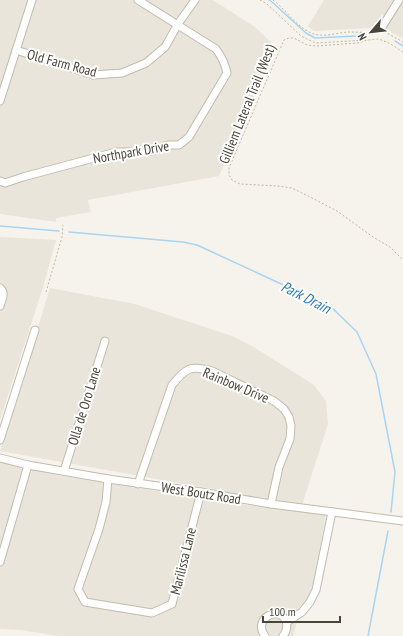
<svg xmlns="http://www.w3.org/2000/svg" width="403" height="636" viewBox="0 0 403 636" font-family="'PT Sans Narrow',sans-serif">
<rect width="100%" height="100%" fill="#f6f3ec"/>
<g fill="#eae5da">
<path d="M0,0h213l42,27 21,20 -57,129 -131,24 3,12 -35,6v4l-56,-8z"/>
<path d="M324,0h79v39l-25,-15 -6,4 -58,3 -6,-5z"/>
<path d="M0,237l56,3 -12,44 -44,136z"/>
<path d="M50,288l85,16 97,32 20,10 62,39 12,16 2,23 -26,81 -302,-54z"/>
<path d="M0,463l68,14 178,28 80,10 -14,75 -11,19 -8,27h-235l-38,-6 -20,-1z"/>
</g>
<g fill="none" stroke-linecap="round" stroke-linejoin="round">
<g stroke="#a9d4f2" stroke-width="1.5">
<path d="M269,0l3,2 34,31 9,5 41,-2"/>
<path d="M395,41l8,5"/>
<path d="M0,226l59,5"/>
<path d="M69,232l114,10 14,3 134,62 26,25 19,42 19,98 -4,40"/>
<path d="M368,636l20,-105"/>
</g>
<defs>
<g id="minor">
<path d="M382,27l17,-27"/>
<path d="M16,50l77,25 29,-2 24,-10 19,-16 13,-23 17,-24"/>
<path d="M0,101l32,-101"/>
<path d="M0,181l5,2 18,-6 93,-25h19l18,-1 15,-6h11l10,-8 38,-64c-2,-10 -5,-16 -11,-24l-78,-49"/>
<path d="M0,288c6,5 2,11 0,18"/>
<path d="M0,440l35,-110"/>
<path d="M0,458l28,7 80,14 93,13 70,12 132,17"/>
<path d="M64,471l41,-130"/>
<path d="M108,479l-2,23 -7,27 -21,60 7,13 67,11 20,-9 29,-112"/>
<path d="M138,484l34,-99c14,-17 18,-20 40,-14l62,30 10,8 5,8 2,9 -1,13 -11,28 -8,37"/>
<path d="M0,562l28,-97"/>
<path d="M287,622l15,-10 8,-10 6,-12 16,-78"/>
<path d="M265,636c-13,-16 13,-32 21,-15 2,6 1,10 -3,15"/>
</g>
</defs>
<use href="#minor" stroke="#c2bbae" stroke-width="9"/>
<g stroke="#c4b79f" stroke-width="1" stroke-dasharray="2 2" stroke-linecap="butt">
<path d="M260,0l7,4 34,32 8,4 7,3 50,-3"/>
<path d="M273,0c13,10 23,26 38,33 11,5 25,0 37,-1 10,0 21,1 31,0"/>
<path d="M384,32l3,1 16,9"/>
<path d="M403,52l-14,-9 -10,-4 -12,1 -9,3 -42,3 -9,-1 -13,-7h-5l-5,2 -55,128v7l3,5 8,4 38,2 14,2 22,11 23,12 36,26 17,10 13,13"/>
<path d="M46,292l16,-55 1,-12"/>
</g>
<use href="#minor" stroke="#fff" stroke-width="7"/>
</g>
<g text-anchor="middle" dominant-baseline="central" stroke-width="4" stroke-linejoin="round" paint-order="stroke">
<g font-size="14" fill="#4b4439" stroke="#fff">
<text transform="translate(62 63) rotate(15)">Old Farm Road</text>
<text transform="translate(247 104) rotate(-68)">Gilliem Lateral Trail (West)</text>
<text transform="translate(131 152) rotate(-10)">Northpark Drive</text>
<text transform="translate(236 385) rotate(23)">Rainbow Drive</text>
<text transform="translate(84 406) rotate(-73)">Olla de Oro Lane</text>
<text transform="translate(201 493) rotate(9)">West Boutz Road</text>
<text transform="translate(183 561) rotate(-76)">Marilissa Lane</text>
</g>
<g font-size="15" font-style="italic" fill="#2e7ab2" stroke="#fff">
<text transform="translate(306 297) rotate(27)">Park Drain</text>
</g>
</g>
<g transform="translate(371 32) rotate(242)" stroke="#ffffff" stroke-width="3" paint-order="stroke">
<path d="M0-3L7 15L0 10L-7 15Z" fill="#4b4439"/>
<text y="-6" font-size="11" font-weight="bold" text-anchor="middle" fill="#4b4439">N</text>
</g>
<path d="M263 616v6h77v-6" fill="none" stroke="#4b4439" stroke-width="2"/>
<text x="269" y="616" font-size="12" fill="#4b4439" stroke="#ffffff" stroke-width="3" paint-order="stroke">100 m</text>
</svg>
